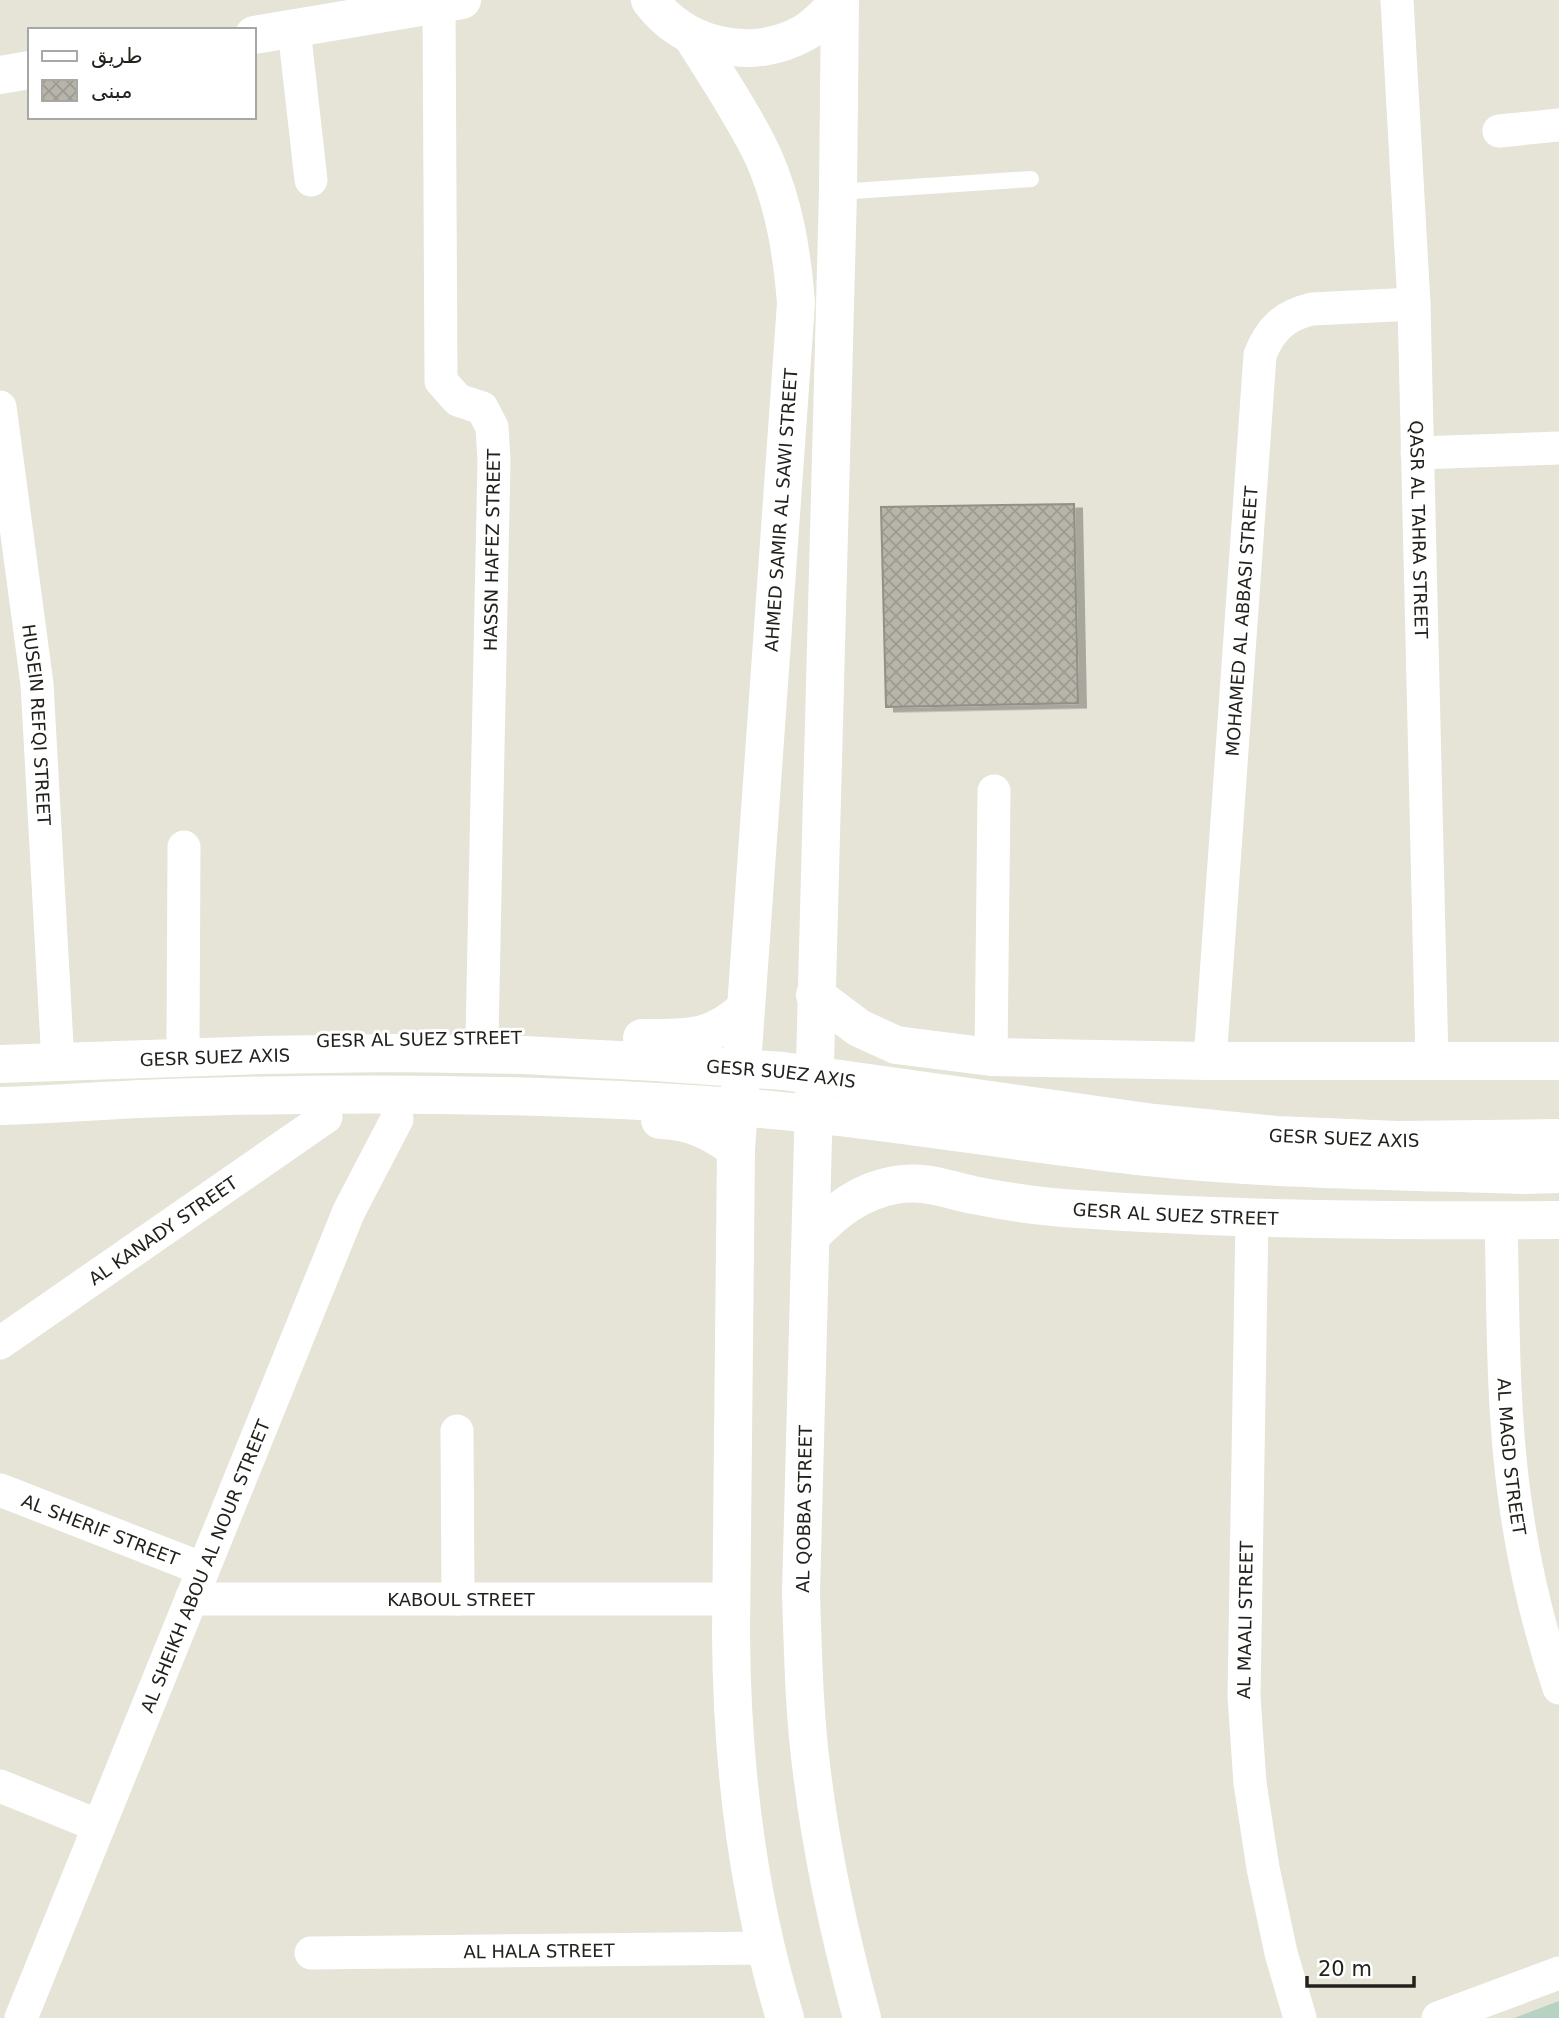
<svg xmlns="http://www.w3.org/2000/svg" width="1559" height="2018" viewBox="0 0 1559 2018" font-family="'DejaVu Sans','Noto Sans Arabic',sans-serif">
<defs>
<pattern id="building-cross-hatch" width="8" height="8" patternUnits="userSpaceOnUse" patternTransform="scale(1.75)"><rect width="8" height="8" fill="#b7b5a9"/><path d="M0 0l8 8M0 8l8-8" fill="none" stroke="#9d9b91"/></pattern>
<filter id="shadow"><feDropShadow dx="8" dy="4.5" stdDeviation="0" flood-color="#0004"/></filter>
</defs>
<rect width="100%" height="100%" fill="#e5e4d7"/>
<path fill="#b6d2c2" d="M1559,2001v17h-45z"/>
<path fill="url(#building-cross-hatch)" stroke="#929084" stroke-width="2" filter="url(#shadow)" d="M1074,504l4,199 -192,4 -5,-200z"/>
<g fill="none" stroke-linecap="round" stroke-linejoin="round">
<path stroke="#fff" stroke-width="16" d="M838,192l193,-13"/>
<g stroke="#fff" stroke-width="33">
<path id="s1" d="M1397,0l17,304 18,757"/>
<path d="M439,4l2,377 17,19 24,8 10,19 2,34 -12,577"/>
<path d="M294,29l17,151"/>
<path d="M1499,131l60,-6"/>
<path id="s2" d="M0,407l37,277 20,361"/>
<path d="M1417,453l142,-5"/>
<path d="M183,1042l1,-195"/>
<path d="M991,1057l3,-266"/>
<path id="s3" d="M1210,1061l50,-706c10,-26 25,-40 52,-46l102,-5"/>
<path d="M1252,1217l-8,480 6,86 13,85 18,85 19,65"/>
<path id="s4" d="M1501,1221c2,67 1,134 6,201 6,91 23,180 52,266"/>
<path id="s5" d="M0,1343l326,-226"/>
<path d="M457,1431l1,168"/>
<path id="s6" d="M0,1490l203,79"/>
<path id="s7" d="M191,1599h540"/>
<path d="M0,1786l99,40"/>
<path id="s8" d="M311,1953l456,-5"/>
<path id="s9" d="M21,2018l328,-807 48,-92"/>
<path d="M1438,2018l121,-45"/>
</g>
<g stroke="#fff" stroke-width="38">
<path d="M650,0c35,48 102,62 154,33 14,-8 25,-21 36,-33"/>
<path d="M840,0l-2,192 -37,1401c2,60 3,120 11,180 10,83 28,164 50,245"/>
<path d="M254,35l208,-35"/>
<path d="M692,36c24,39 51,78 71,120 21,47 29,96 33,147l-60,846 -5,486c1,129 16,259 54,383"/>
<path d="M0,75l30,-5"/>
</g>
<g stroke="#fff" stroke-width="38">
<path d="M815,995l44,33 37,17 95,12 219,4h349"/>
<path d="M642,1038c44,0 70,3 104,-30"/>
<path id="s10" d="M0,1064l260,-9 132,-2 132,2 131,7 128,9 371,52 122,12 122,5 161,-2"/>
<path d="M0,1106c67,-2 133,-8 199,-9 174,-5 349,-3 522,9 143,9 284,36 427,51 125,13 250,14 375,18l36,-1"/>
<path d="M660,1120c29,0 53,12 76,29"/>
<path id="s11" d="M811,1236c24,-25 49,-45 84,-51 30,-5 50,4 78,10 35,7 70,12 105,14 160,11 321,12 481,11"/>
</g>
</g>
<g text-anchor="middle" dominant-baseline="central" stroke-width="6" stroke-linejoin="round" paint-order="stroke">
<g font-size="18" fill="#22221d" stroke="#fff">
<text transform="translate(781 510) rotate(-86)">AHMED SAMIR AL SAWI STREET</text>
<text stroke="none"><textPath href="#s1" startOffset="530">QASR AL TAHRA STREET</textPath></text>
<text transform="translate(492 550) rotate(-89)">HASSN HAFEZ STREET</text>
<text stroke="none"><textPath href="#s3" startOffset="441">MOHAMED AL ABBASI STREET</textPath></text>
<text stroke="none"><textPath href="#s2" startOffset="320">HUSEIN REFQI STREET</textPath></text>
<text transform="translate(419 1039) rotate(-1)">GESR AL SUEZ STREET</text>
<text stroke="none"><textPath href="#s10" startOffset="215">GESR SUEZ AXIS</textPath></text>
<text stroke="none"><textPath href="#s10" startOffset="782">GESR SUEZ AXIS</textPath></text>
<text stroke="none"><textPath href="#s10" startOffset="1349">GESR SUEZ AXIS</textPath></text>
<text stroke="none"><textPath href="#s11" startOffset="383">GESR AL SUEZ STREET</textPath></text>
<text stroke="none"><textPath href="#s5" startOffset="198">AL KANADY STREET</textPath></text>
<text stroke="none"><textPath href="#s4" startOffset="236">AL MAGD STREET</textPath></text>
<text transform="translate(804 1509) rotate(-89)">AL QOBBA STREET</text>
<text stroke="none"><textPath href="#s6" startOffset="108">AL SHERIF STREET</textPath></text>
<text stroke="none"><textPath href="#s9" startOffset="488">AL SHEIKH ABOU AL NOUR STREET</textPath></text>
<text stroke="none"><textPath href="#s7" startOffset="270">KABOUL STREET</textPath></text>
<text transform="translate(1245 1620) rotate(-89)">AL MAALI STREET</text>
<text stroke="none"><textPath href="#s8" startOffset="228">AL HALA STREET</textPath></text>
</g>
</g>
<rect x="28" y="28" width="228" height="91" fill="#ffffff" stroke="#a7a7a5" stroke-width="2"/>
<rect x="42" y="51" width="35" height="10" fill="#ffffff" stroke="#a7a7a5" stroke-width="2"/>
<text x="91" y="63" font-size="21" fill="#22221d">طريق</text>
<rect x="42" y="80" width="35" height="21" fill="url(#building-cross-hatch)" stroke="#a7a7a5" stroke-width="2"/>
<text x="91" y="98" font-size="21" fill="#22221d">مبنى</text>
<path d="M1307 1976v10h107v-10" fill="none" stroke="#22221d" stroke-width="3.5"/>
<text x="1318" y="1976" font-size="21" fill="#22221d" stroke="#ffffff" stroke-width="5" paint-order="stroke">20 m</text>
</svg>
